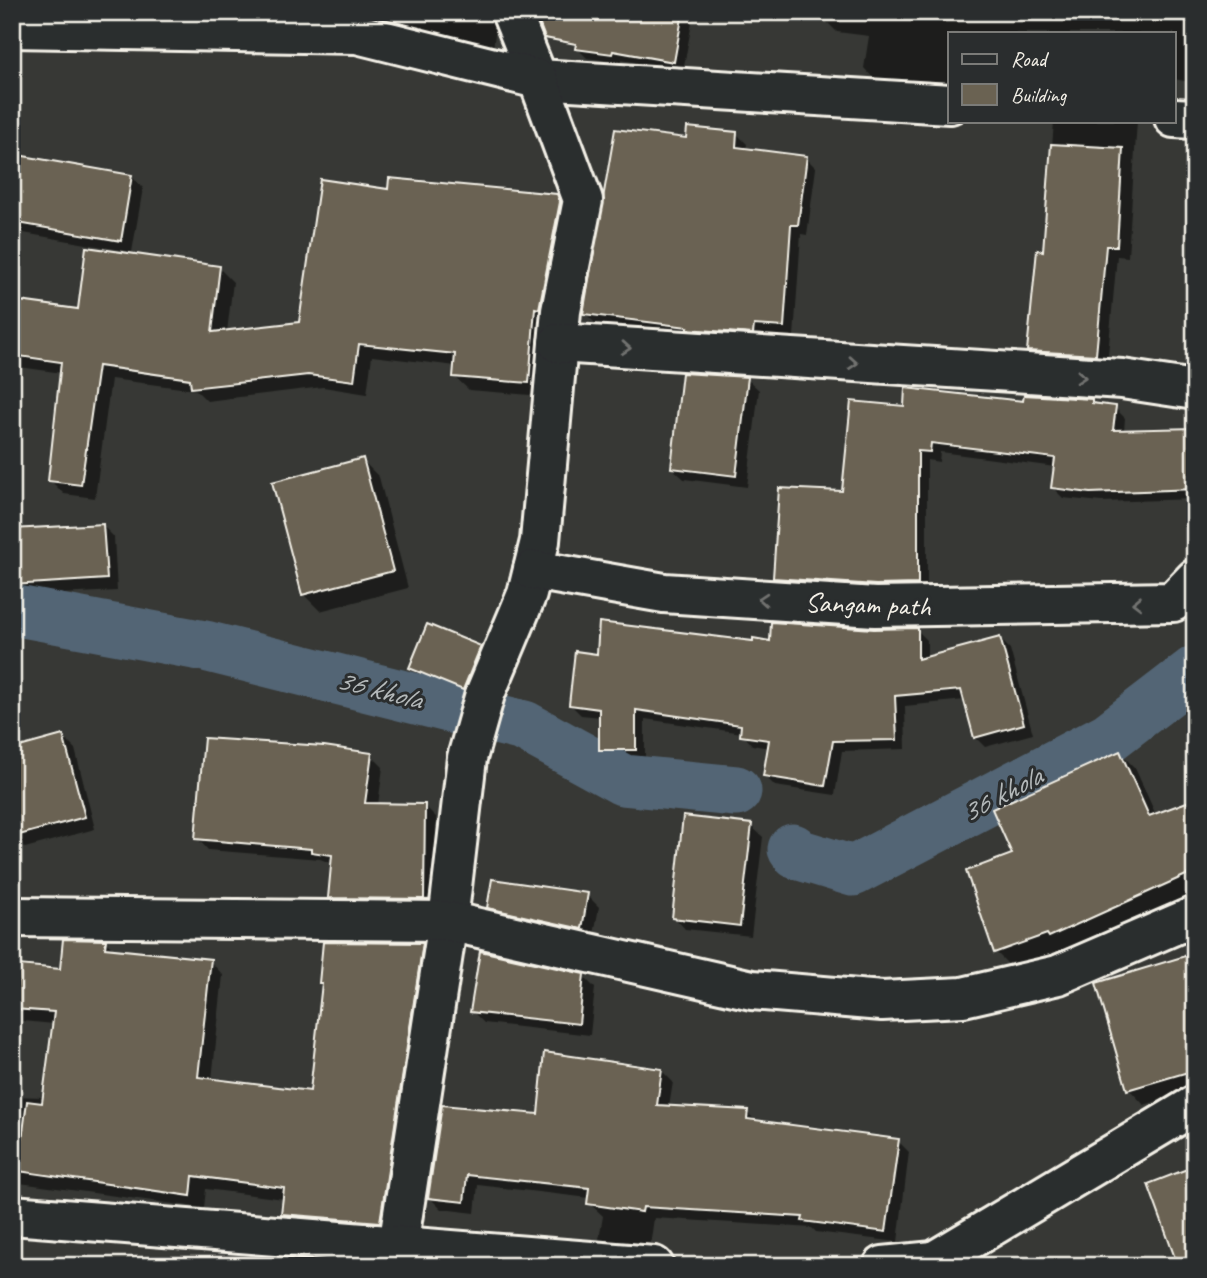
<svg xmlns="http://www.w3.org/2000/svg" width="1207" height="1278" viewBox="0 0 1207 1278" font-family="Caveat,sans-serif">
<rect width="100%" height="100%" fill="#373835"/>
<filter id="ink" filterUnits="userSpaceOnUse"><feTurbulence type="fractalNoise" baseFrequency=".0143" numOctaves="2"/><feDisplacementMap in="SourceGraphic" scale="14" xChannelSelector="R" yChannelSelector="G"/><feConvolveMatrix kernelMatrix="1 2 1 2 8 2 1 2 1" color-interpolation-filters="sRGB"/></filter>
<g filter="url(#ink)">
<g fill="#0007">
<path d="M498,12l-5,37 -111,-21 -16,-15z"/>
<path d="M582,12h112l-11,59 -61,-11v3l-35,-5 -10,-10z"/>
<path d="M827,12h368v71l-21,-4v-46h-224v51l-75,-4 -11,-12 5,-32 -32,-4 -11,-11z"/>
<path d="M1054,121h83l-9,136 -11,-1 -10,110 -66,-4 -12,-12 15,-97z"/>
<path d="M737,134l10,10 -1,6 60,8 10,10 -9,67 -6,-1 -7,103 -30,-2 -1,8 -168,-20 -10,-10 102,-173z"/>
<path d="M12,155l119,21 12,12 -11,64 -120,-21z"/>
<path d="M389,191l167,4 14,14 -28,187 -73,-6 -14,-13 1,-11 -84,-10 -5,38 -44,-7 -116,14 -11,-11 -85,-11 -16,119 -31,-4 -14,-14 12,-107 -50,-7v-64l67,9 140,-43 14,14 -6,50 73,-9z"/>
<path d="M747,379l12,11 -12,97 -63,-8 -12,-11z"/>
<path d="M1092,401l4,4 19,3 10,10 -1,13 71,-2v70l-94,3 -38,-4 -10,-10 2,-21 -115,-15 -1,10 -12,-2v134l-142,-6 -10,-10 68,-85 62,-85z"/>
<path d="M362,460l17,17 29,111 -88,23 -17,-17z"/>
<path d="M102,525l12,12 3,54 -93,5 -12,-11z"/>
<path d="M428,627l52,21 12,11 -17,42 -52,-21 -12,-12z"/>
<path d="M917,630l10,10v18l73,-19 10,10 23,85 -48,13 -10,-10 -10,-37 -60,6 1,43 -64,2 -7,44 -60,-9 -10,-10 4,-28 -17,-3 -10,-12 -97,-14v41h-34l-10,-10v-33l-20,-2 -10,-10 27,-50 173,-12 102,-12z"/>
<path d="M63,737l12,12 20,80 -70,19 -13,-11v-86z"/>
<path d="M1120,753l15,15 21,47 39,-15v93l-130,58 -2,-2 -52,18 -15,-15 19,-97z"/>
<path d="M371,755l12,12 -5,38h46l12,12 -1,93 -94,-1 -12,-12 4,-33 -13,-5 -112,-9 -11,-12z"/>
<path d="M751,826l12,11 -12,99 -66,-7 -11,-12z"/>
<path d="M587,895l12,12 -6,33 -92,-21 -12,-12z"/>
<path d="M105,941l9,9 96,11 13,14 -11,105 100,13 110,-149 13,14 -50,276 -89,-7 -14,-13 2,-15 -78,-10 -2,19 -192,-26v-86l32,1 10,-73 -42,-4v-54l49,5z"/>
<path d="M1195,966v123l-51,16 -15,-16 -31,-105z"/>
<path d="M583,976l12,12 -5,47 -106,-12 -12,-12z"/>
<path d="M661,1070l12,12 -4,25 78,5 10,10 141,19 11,11 -11,90 -82,-10 -4,-4 -158,-10 -5,36 -38,-3 -12,-12 4,-23 -14,-13v-5l-111,-13 -3,28 -34,-4 -12,-12 110,-81z"/>
<path d="M209,1262l24,4h-24z"/>
</g>
<g fill="none" stroke-linecap="round" stroke-linejoin="round">
<g stroke="#536575" stroke-width="51">
<path d="M12,610l193,36 319,80 99,54 113,11"/>
<path d="M793,849l4,5 56,17 256,-134 86,-66"/>
</g>
</g>
<g fill="#6a6252" stroke="#f4f1e8" stroke-width="2">
<path d="M535,12h148l-9,50 -61,-11 -1,3 -37,-5 1,-5 -31,-6z"/>
<path d="M687,127l50,5 -1,15 71,9 -9,69h-7l-7,102 -30,-2 -1,9 -66,-5 1,-2 -105,-13 32,-185 71,9z"/>
<path d="M1051,144l72,4 -6,98h-11l-10,109 -69,-4 10,-101 6,1z"/>
<path d="M12,154l120,21 -11,66 -109,-19z"/>
<path d="M389,178l168,16 3,8 -21,107 -4,-1 -6,75 -76,-6 2,-23 -96,-10 -5,37 -46,-6 -117,13 -1,-9 -92,-13 -17,119 -33,-4 13,-119 -49,-7v-55l66,9 8,-62 134,19 -8,66 87,-10 21,-143 68,10z"/>
<path d="M682,373l66,4 -12,99 -65,-8z"/>
<path d="M905,388l118,13 1,-6 68,4v4l24,3 -3,24 82,-2v61l-105,4 -39,-5 4,-30 -124,-15 -1,9 -12,-1v133l-42,1 -103,-7 6,-90 63,3 9,-90 53,5z"/>
<path d="M363,458l30,113 -91,24 -30,-113z"/>
<path d="M103,524l4,55 -95,6v-56z"/>
<path d="M599,622l154,19v-3l17,3 1,-19 103,7 44,-1v31l82,-22 24,87 -50,14 -13,-48 -66,6 2,44 -64,1 -8,45 -62,-10 6,-36 -29,-4 1,-11 -105,-15v40h-37v-41l-30,-4 6,-54 22,3z"/>
<path d="M427,624l54,22 -18,44 -54,-22z"/>
<path d="M63,735l22,82 -73,20v-88z"/>
<path d="M204,738l120,8 48,7 -7,50 60,1 -1,95 -96,-1 4,-43 -21,-3v-3l-116,-10z"/>
<path d="M1120,751l29,65 46,-17v72l-146,66 -2,-3 -53,19 -28,-82 46,-17 -20,-45z"/>
<path d="M683,816l69,8 -12,102 -68,-8z"/>
<path d="M492,879l96,14 -6,36 -95,-21z"/>
<path d="M63,939l43,1 -1,8 106,11 -13,118 112,14 12,-108h-3l4,-41 100,1 -43,279 -99,-8 3,-26 -91,-12 -2,20 -173,-25 9,-70 15,2 12,-91 -40,-3 5,-44 41,4z"/>
<path d="M480,951l104,23 -5,50 -109,-12z"/>
<path d="M1195,953v117l-68,20 -31,-107z"/>
<path d="M544,1052l118,17 -5,36 91,5 -1,9 152,20 -13,93 -84,-11 1,-4 -160,-10 -1,5 -55,-8 2,-16 -122,-13 -3,27 -36,-4 14,-93 96,9z"/>
<path d="M1195,1166v100h-17l-30,-82z"/>
<path d="M276,1258l98,8h-99z"/>
</g>
<g fill="none" stroke-linecap="round" stroke-linejoin="round">
<defs>
<g id="minor">
<path d="M511,12l27,67 412,25"/>
<path d="M12,28l345,6 181,45 45,121 -22,111 -21,230 -13,53 -42,100 -18,64 -19,163 -53,345"/>
<path d="M1174,118l21,1"/>
<path d="M558,343l564,36 73,11"/>
<path d="M533,570l131,23 211,14 298,-5 22,-23"/>
<path d="M12,917l436,4 304,69 130,11 81,-4 95,-22 137,-59"/>
<path d="M12,1215l642,51"/>
<path d="M883,1266l51,-5 261,-156"/>
</g>
</defs>
<use href="#minor" stroke="#f4f1e8" stroke-width="44"/>
<use href="#minor" stroke="#2a2d2e" stroke-width="38"/>
</g>
<defs><path id="oneway-chevron" d="M-2-3.5L2.5 0L-2 3.5" fill="none" stroke-width="1.6" stroke-linecap="round" stroke-linejoin="round" transform="scale(1.75)"/></defs>
<g stroke="#71726f">
<use href="#oneway-chevron" transform="translate(626 348) rotate(4)"/>
<use href="#oneway-chevron" transform="translate(853 363) rotate(4)"/>
<use href="#oneway-chevron" transform="translate(1081 377) rotate(4)"/>
<use href="#oneway-chevron" transform="translate(763 599) rotate(-176)"/>
<use href="#oneway-chevron" transform="translate(1137 603) rotate(179)"/>
</g>
</g>
<g text-anchor="middle" dominant-baseline="central" stroke-width="6" stroke-linejoin="round" paint-order="stroke">
<g font-size="28" fill="#f4f1e8" stroke="#2a2d2e">
<text transform="translate(868 604) rotate(2)">Sangam path</text>
</g>
<g font-size="30" font-style="italic" fill="#b4b9ba" stroke="#2a2d2e">
<text transform="translate(379 689) rotate(14)">36 khola</text>
<text transform="translate(1001 794) rotate(-28)">36 khola</text>
</g>
</g>
<rect width="1207" height="1278" fill="none" stroke="#2a2d2e" stroke-width="42"/>
<rect x="21" y="21" width="1165" height="1236" fill="none" stroke="#f4f1e8" stroke-width="2.5" filter="url(#ink)"/>
<rect x="948" y="32" width="228" height="91" fill="#2a2d2e" stroke="#7b7b78" stroke-width="2"/>
<rect x="962" y="54" width="35" height="10" fill="#2a2d2e" stroke="#7b7b78" stroke-width="2"/>
<text x="1011" y="66" font-size="21" fill="#f4f1e8">Road</text>
<rect x="962" y="84" width="35" height="21" fill="#6a6252" stroke="#7b7b78" stroke-width="2"/>
<text x="1011" y="102" font-size="21" fill="#f4f1e8">Building</text>
</svg>
